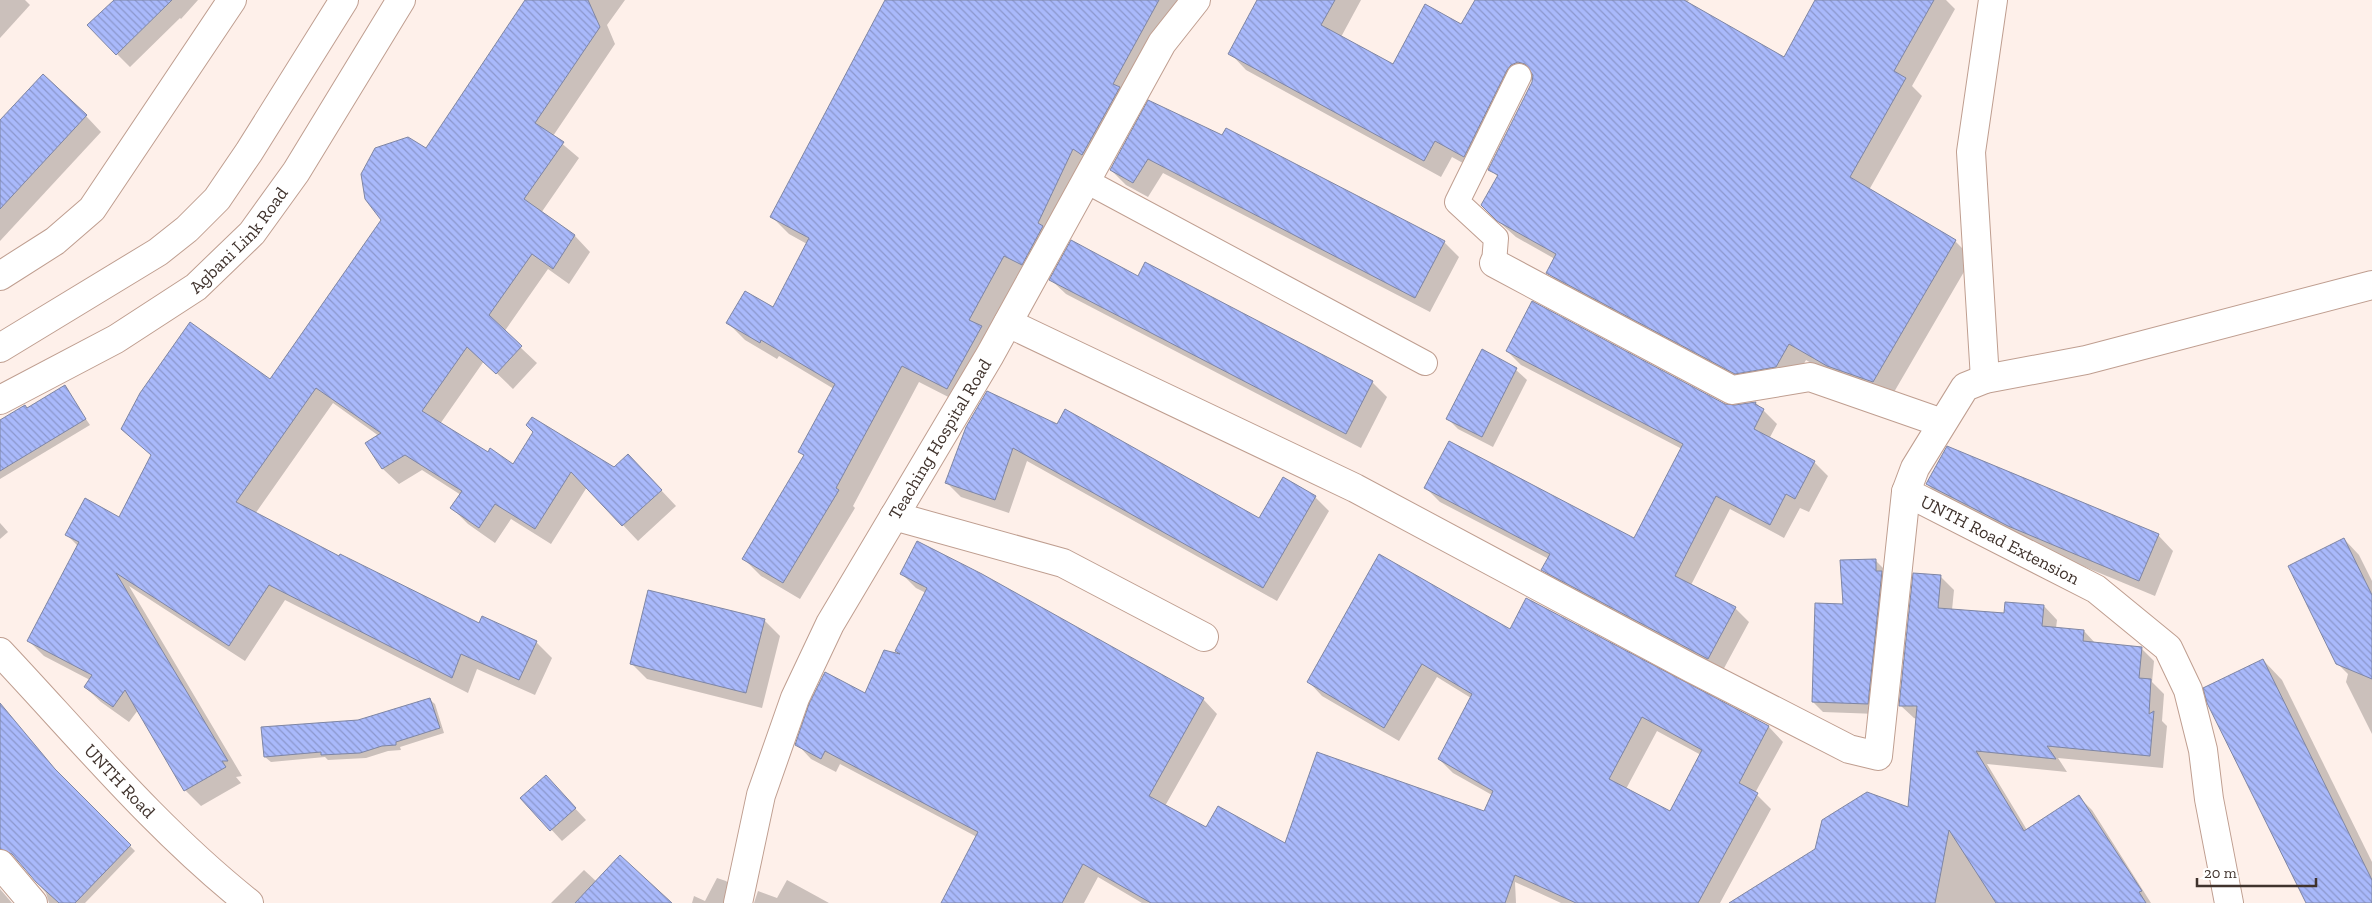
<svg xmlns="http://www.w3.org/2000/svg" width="2372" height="903" viewBox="0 0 2372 903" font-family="'Zilla Slab',serif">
<defs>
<pattern id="building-back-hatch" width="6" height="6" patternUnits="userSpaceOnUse" patternTransform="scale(1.25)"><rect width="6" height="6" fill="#a9b9fb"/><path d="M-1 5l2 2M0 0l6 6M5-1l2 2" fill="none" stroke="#8b97cc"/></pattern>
</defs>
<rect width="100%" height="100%" fill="#fef0ea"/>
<g fill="#0003" fill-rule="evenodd">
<path d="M0,0h25l5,5 -30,33z"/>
<path d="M115,0h83l-17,19 -1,-1 -50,49 -13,-13z"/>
<path d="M527,0h98l-18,25 8,19 -62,92 26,22 -38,55 34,23 15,16 -21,32 -21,-15 -44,63 33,31 -24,26 -29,-28 -44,63 48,30 26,12 101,3 29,3 32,34 -38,35 -51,-54 -36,57 -40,-25 -16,24 -27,-19 -16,-16 9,-13 -39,-25 -23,14 -16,-15 -16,-26 12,-7 -46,-33 -78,111 85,43 140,67 56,18 16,16 -17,37 -58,-26 -9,24 -183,-93 -40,61 -116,-75 113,190 -6,1 5,6 -40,23 -16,-16 -47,-80 -9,12 -28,-20 -16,-15 5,-7 -46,-24 -15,-15 49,-95 -11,-11 52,-17 33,-62 -13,-12 131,-64 113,-160z"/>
<path d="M887,0h299l-222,405 -45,-23 -66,124 2,2 -55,91 -39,-23 -17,-17 61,-102 -5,-5 34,-63 -55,-33 -2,3 -32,-19 -17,-17 46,-14 33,-65 -18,-10 -17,-17z"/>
<path d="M1259,0h102l-20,37 52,29 69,-40 14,-26h213l-2,3 98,55 62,-58h99l9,9 -43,77 10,10 -53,94 86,51 17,17 -82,141 -45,-16 -39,-23 -13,23 -40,7 -188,-100 -17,-17 7,-14 -39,-22 -17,-15 -1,-45 -8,-8 43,-89 -5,2 -47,91 -29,-16 -11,20 -195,-107 -16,-17z"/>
<path d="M1149,102l295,140 15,15 -29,55 -267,-139 -15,24 -22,-12 -15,-15z"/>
<path d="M86,116l15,16 -101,109v-119z"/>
<path d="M1139,277l233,105 15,15 -26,51 -295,-154 -15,-14z"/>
<path d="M1507,351l217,54 11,2 21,-4 21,21 -8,15 45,23 14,14 -19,36 -9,-4 -16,30 -54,-29 -39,76 44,23 14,14 -27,50 -165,-88 -14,-14 6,-11 -109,-57 -14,-14 209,52 47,-91 -161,-84z"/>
<path d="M1516,370l11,10 -34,67 -35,-18 -11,-11z"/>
<path d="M64,387l26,38 -90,54v-58l27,-11z"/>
<path d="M1058,425l201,95 56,-23 14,14 -52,90 -250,-140 -18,52 -48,-16 -14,-14 20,-56z"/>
<path d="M1927,484l231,51 15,16 -18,45 -130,-54 -82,-42z"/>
<path d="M0,523l8,9 -8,7z"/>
<path d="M2344,539l15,16 13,26v153l-26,-52 2,-8 -11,-11z"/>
<path d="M1875,560l10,10 -8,144 -54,-2 -10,-10 31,-96z"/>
<path d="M902,574l301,125 14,15 -52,92 42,22 79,17 198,-32 8,-18 -39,-22 -14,-14 32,-61 -34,-21 -38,64 -77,-45 -14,-15 202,-50 17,-32 242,128 14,15 -28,51 16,16 -51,94h-159l-46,-21 1,21h-374l-44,-26 -14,26h-142l35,-66 -137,-73 -4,8 -25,-13 -14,-15 68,-49 37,-39 24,-63 -10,-5zM1657,731l44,24 -31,57 -44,-23z"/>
<path d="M1940,576l14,14 -2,20 53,4 39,-8 13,14 -1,8 28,3 12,13 45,4 13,13 -2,21 12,12 -2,27 5,5 -4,42 -105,-10 9,14 -80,-8 40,66 52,-33 13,13 59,93h-420l178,-95 8,-89 -3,-1 -14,-13z"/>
<path d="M764,620l16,16 -18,72 -115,-29 -16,-16z"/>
<path d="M2263,660l19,20 90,182v41h-65z"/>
<path d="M429,699l6,5 9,29 -44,14 1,3 -13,1 -22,7 -38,2 -3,-3 -54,5 -6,-5 94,-36z"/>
<path d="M0,723l60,53 75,75 -50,52h-36l-3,-10 -30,-36 -4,-3 -12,1z"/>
<path d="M556,788l30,32 -24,21 -40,-43z"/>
<path d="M584,870l13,12 73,21h-119z"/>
<path d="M717,878l9,3 15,14 -1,8h-48l2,-7 11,5z"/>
<path d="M787,880l42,23h-75l4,-12 19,7z"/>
<path d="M0,889l12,14h-12z"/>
</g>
<g fill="url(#building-back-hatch)" stroke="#7f86a3" fill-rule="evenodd">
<path d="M114,0h58l-56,55 -29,-30z"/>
<path d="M525,0h63l12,27 -65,96 29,19 -40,57 51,36 -22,34 -21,-15 -43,61 33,31 -26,28 -29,-27 -45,64 66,41 2,-4 23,16 20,-32 -7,-7 6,-8 82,50 14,-13 34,36 -40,36 -51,-54 -36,57 -40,-25 -16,24 -29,-20 12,-17 -57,-36 -23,14 -17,-26 16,-10 -65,-45 -80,114 103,54 1,-2 139,69 3,-7 55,25 -18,39 -58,-26 -9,24 -183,-93 -40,61 -113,-73 112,188h-6l4,6 -42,24 -59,-101 -12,17 -29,-20 8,-12 -65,-34 52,-99 -14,-7 20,-37 34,19 32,-62 -30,-26 19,-36 50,-71 80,57 111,-159 -16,-21 -4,-25 14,-26 33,-11 18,11z"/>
<path d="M885,0h274l-46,84 7,3 -38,68 -9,-6 -35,74 5,3 -21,39 -18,-9 -35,64 13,6 -35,63 -45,-23 -66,122 3,2 -56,93 -41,-24 62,-104 -6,-3 37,-68 -74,-44 -1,3 -34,-20 19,-32 28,16 36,-69 -39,-21z"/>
<path d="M1257,0h78l-14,25 72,39 32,-60 36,20 14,-24h209l100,57 31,-57h119l-40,71 12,7 -56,99 106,63 -83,142 -46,-16 -38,-22 -13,23 -41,7 -189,-101 10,-19 -59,-33 -16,-16 17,-30 -10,-5 44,-88 1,-7 -8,-11 -7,-2 -7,3 -4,5 -43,87 -29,-16 -11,20 -196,-107z"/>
<path d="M43,74l44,41 -87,94v-89z"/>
<path d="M1148,100l74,35 4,-7 219,113 -30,57 -267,-139 -15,24 -23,-13z"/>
<path d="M1071,240l67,36 7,-14 228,119 -27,53 -297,-154z"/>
<path d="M1532,301l193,103 10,1 21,-3 -1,2 9,5 -10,20 61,32 -20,38 -9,-5 -16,31 -54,-29 -41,80 61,31 -28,52 -167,-89 9,-16 -126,-66 25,-47 185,97 49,-94 -177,-93z"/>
<path d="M1482,349l35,19 -35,69 -36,-18z"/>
<path d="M65,385l21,34 -86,52v-51l25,-15 2,3z"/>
<path d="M987,391l70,33 8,-15 194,109 24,-41 33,19 -53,92 -250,-140 -18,52 -50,-17 21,-56z"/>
<path d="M1947,446l212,88 -20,47 -131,-55 -82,-42z"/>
<path d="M2344,538l28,57v84l-36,-15 -48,-98z"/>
<path d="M917,541l65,33 222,124 -55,98 57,31 12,-21 67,37 32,-91 167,59 9,-20 -55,-32 34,-65 -50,-30 -38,64 -77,-46 72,-128 131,75 16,-31 243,128 -30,57 19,10 -60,110h-122l-61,-28 -10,28h-354l-68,-39 -21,39h-121l37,-71 -153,-81 -4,8 -26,-14 14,-41 16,-32 40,21 19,-43 16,4 -5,-3 32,-63 -27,-14zM1642,717l60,33 -32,61 -61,-32z"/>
<path d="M1876,559v12h6l-14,133 -56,-2 3,-99 28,1 -3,-44z"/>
<path d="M1913,573l28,2 -3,33 66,5 1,-11 39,3 -2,21 42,4 -1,11 59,6 -3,31 12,1 -2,35 5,-3 -4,45 -103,-10 9,13 -80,-8 48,80 55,-36 63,96 -3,1 7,11h-150l-47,-73 -14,73h-206l86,-54 7,-29 45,-28 41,15 9,-101h-18z"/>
<path d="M648,590l117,29 -19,74 -116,-29z"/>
<path d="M2263,659l109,221v23h-66l-99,-200 -4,-15z"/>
<path d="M430,698l10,30 -44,14v3l-14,1 -22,7 -39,2v-3l-57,5 -3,-30 97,-7z"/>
<path d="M0,703l55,66 76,76 -56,58h-16l-23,-21 -24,-28 -12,-5z"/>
<path d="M546,775l30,33 -26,23 -30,-33z"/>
<path d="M620,855l52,48h-97z"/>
</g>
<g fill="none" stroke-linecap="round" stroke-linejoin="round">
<defs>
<g id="lane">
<path d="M1086,181l339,182"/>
<path d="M1494,263l2,-25 -39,-36 62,-126"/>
</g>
<g id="street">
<path d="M1494,263l238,127 78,-13 132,46"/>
<path d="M0,276l55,-35 37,-32 140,-209"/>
<path d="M1008,323l347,165 336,180 158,81 29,7 28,-264"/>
<path d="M1985,379l-14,-227 22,-152"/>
<path d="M894,516l169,47 141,74"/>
<path id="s1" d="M0,652c80,85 157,178 249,251"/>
<path d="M0,864l33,39"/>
<path id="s2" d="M738,903l23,-108 34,-97 35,-74 160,-269 172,-312 34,-43"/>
<path d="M2229,903l-20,-104 -6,-49 -15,-60 -20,-42 -72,-59 -190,-97 9,-24 50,-81 20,-8 101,-19 286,-75"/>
</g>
<g id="primary">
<path d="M0,348l158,-96 29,-23 30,-30 32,-47 95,-152"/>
<path id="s3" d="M0,400l116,-61 80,-52 56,-54 44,-61 105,-172"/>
</g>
</defs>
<use href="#lane" stroke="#bf9e90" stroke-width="26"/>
<use href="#street" stroke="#bf9e90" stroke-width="30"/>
<use href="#primary" stroke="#bf9e90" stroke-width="30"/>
<use href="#lane" stroke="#fff" stroke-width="24"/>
<use href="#street" stroke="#fff" stroke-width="28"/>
<use href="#primary" stroke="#fff" stroke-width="28"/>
</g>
<g text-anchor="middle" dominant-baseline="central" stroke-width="4" stroke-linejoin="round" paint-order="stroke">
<g font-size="18" fill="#40332d" stroke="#fff">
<text stroke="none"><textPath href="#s3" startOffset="290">Agbani Link Road</textPath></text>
<text stroke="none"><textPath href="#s2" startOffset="510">Teaching Hospital Road</textPath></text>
<text transform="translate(2000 540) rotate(27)">UNTH Road Extension</text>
<text stroke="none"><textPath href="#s1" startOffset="176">UNTH Road</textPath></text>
</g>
</g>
<path d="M2197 878v8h119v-8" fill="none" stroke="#40332d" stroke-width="2.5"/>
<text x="2204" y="878" font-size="15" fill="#40332d" stroke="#ffffff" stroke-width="4" paint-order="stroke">20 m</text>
</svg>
